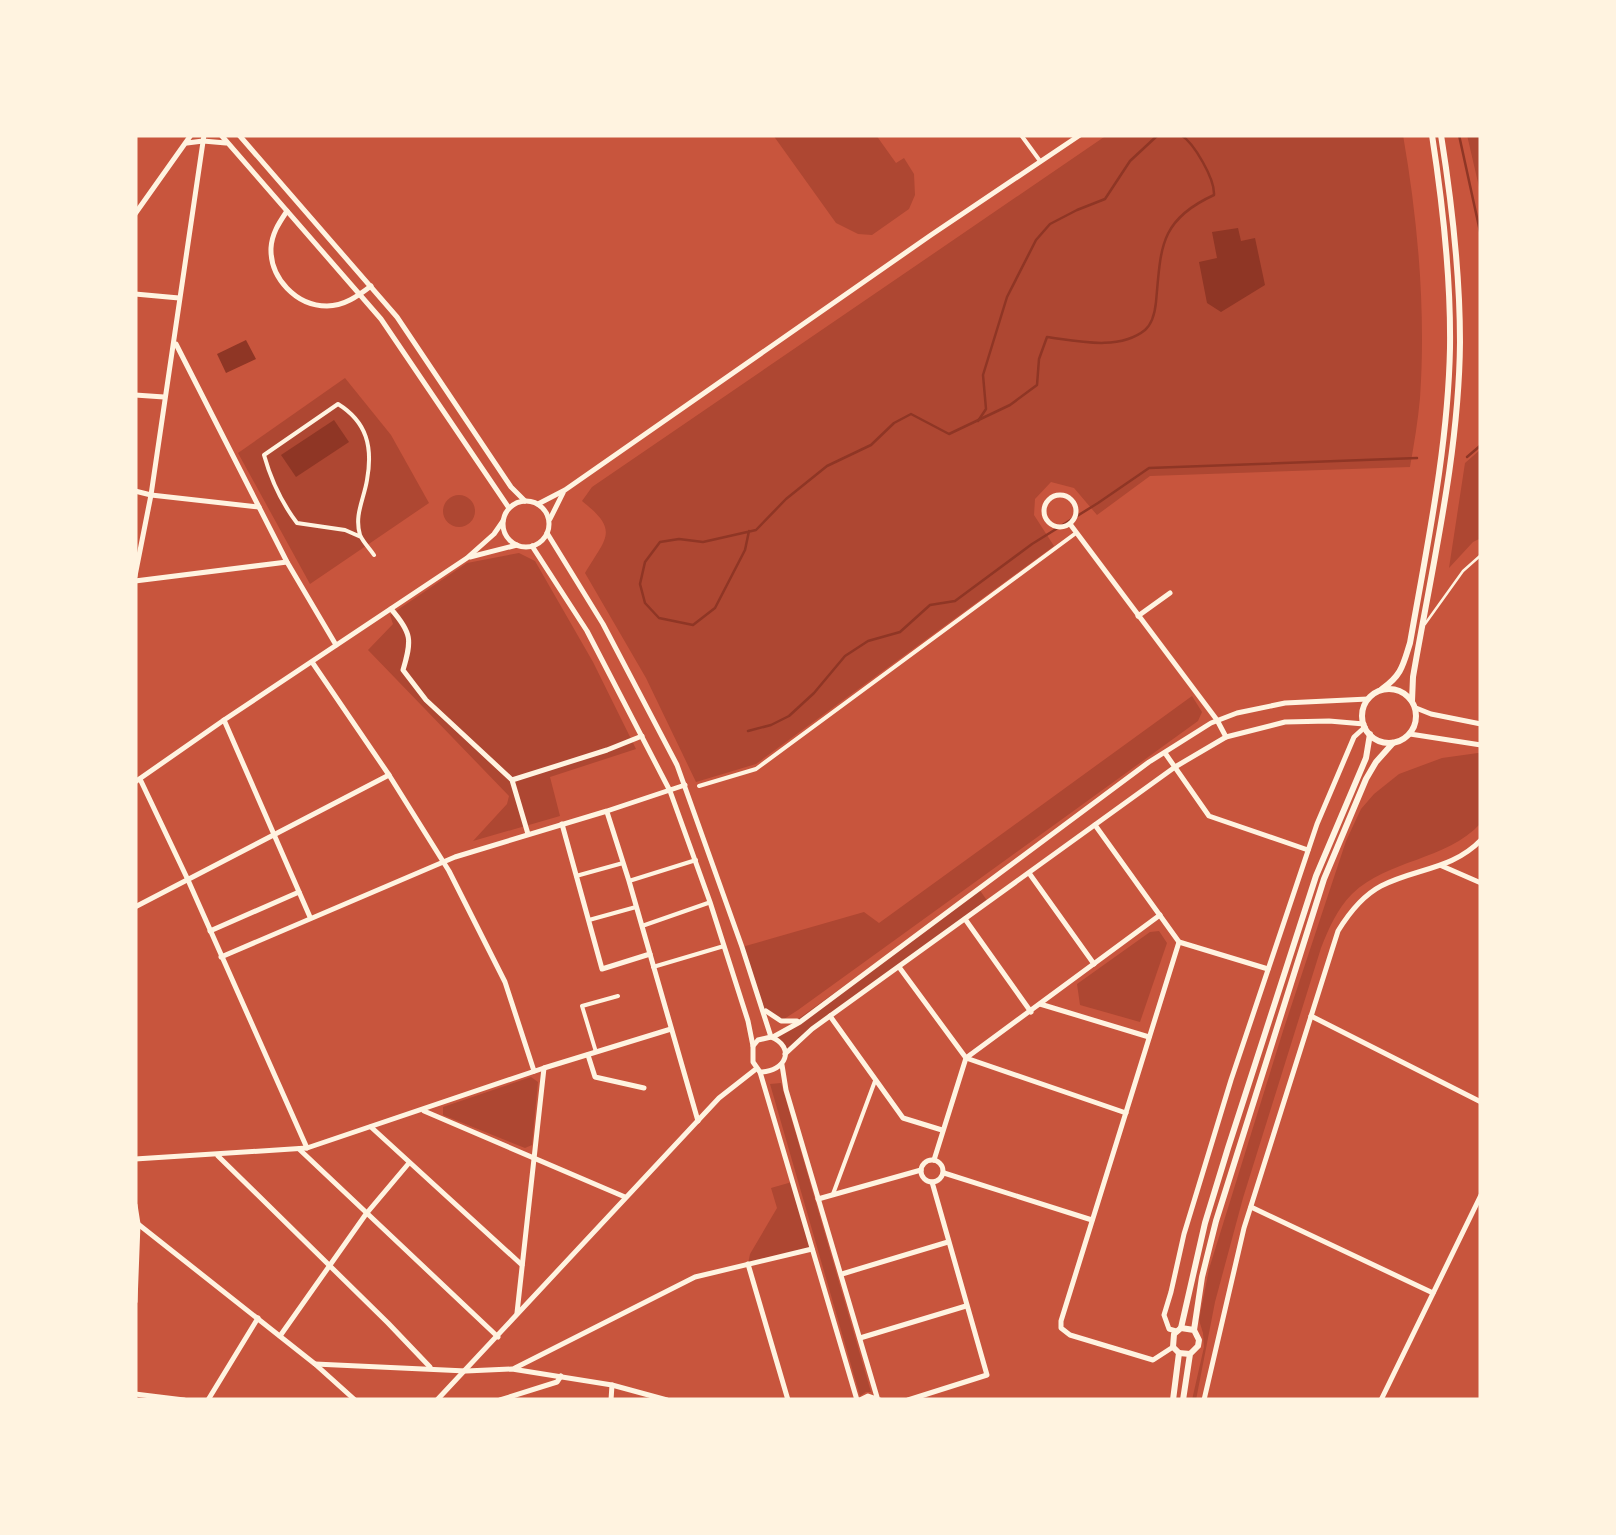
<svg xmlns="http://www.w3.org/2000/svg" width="1616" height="1535" viewBox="0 0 1616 1535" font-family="'Alegreya Sans',sans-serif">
<rect width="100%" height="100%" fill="#c8553d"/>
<g fill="#ae4732">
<path d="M773,135h103l20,28 8,-5 10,16 1,21 -6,14 -37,26 -14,-1 -22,-11z"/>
<path d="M1107,135h296c15,86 23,176 17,263 -2,23 -6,46 -10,69l-260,9 -53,39 -23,-27 -23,-6 -16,17 -1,16 20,31 -298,218 -60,18 -50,-104 -61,-105c21,-36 35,-42 -3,-72l10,-14z"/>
<path d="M1467,135h14v60l-2,-8z"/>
<path d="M345,378l46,57 38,68 -119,81 -72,-131z"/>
<path d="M1481,449v89l-8,4 -24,26 16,-105z"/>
<circle cx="459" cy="511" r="16"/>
<path d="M519,553l16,8 58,101 43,87 -86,28 10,39 -87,25 34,-37 2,-8 -141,-146 25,-26 -3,-9 77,-52z"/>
<path d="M1192,696l10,16 -4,9 -400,289 -17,11 -18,-12 -21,-62 122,-35 15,11z"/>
<path d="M1478,753l3,1v69c-35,38 -93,36 -129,71 -15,15 -23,34 -31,54l-78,250 -28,104 -19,98h-4l12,-53 -1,-14 -4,-13 10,-51 74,-238 63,-190 15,-32 13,-15 25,-20 43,-16z"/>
<path d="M979,889l9,13 -176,127 -27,25 -2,-7 -10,-10z"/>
<path d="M1159,931l8,12 -27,79 -60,-17 -3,-21 73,-52z"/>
<path d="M531,1077l7,5 -6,63 -7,3 -82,-33v-8z"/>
<path d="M781,1083l90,309h-5l-6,4 -90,-312z"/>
<path d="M792,1182l20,67 -64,15 2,-10 27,-46 -6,-20z"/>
</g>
<g fill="#8f3625">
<path d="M1238,228l3,13 14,-3 10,47 -44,27 -14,-9 -8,-41 18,-4 -5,-26z"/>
<path d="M246,340l10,19 -30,14 -9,-19z"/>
<path d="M334,420l15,22 -53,35 -15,-22z"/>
</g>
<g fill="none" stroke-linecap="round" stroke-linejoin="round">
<g stroke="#8f3625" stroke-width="2.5">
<path d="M1459,135l22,101"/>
<path d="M978,421l8,-12 -3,-34 24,-78 29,-57 14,-16 27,-14 28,-11 25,-38 28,-26"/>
<path d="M1467,457l14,-12"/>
<path d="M749,531l-4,19 -30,58 -22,17 -34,-7 -14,-15 -5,-19 5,-22 15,-20 19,-3 24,3 53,-12 30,-31 41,-33 44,-21 23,-22 17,-9 38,20 61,-29 27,-20 2,-26 8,-22c30,4 72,14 98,-7 8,-7 10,-18 11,-28 5,-54 3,-82 58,-107 1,-16 -20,-52 -33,-60"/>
<path d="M748,731l23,-6 18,-9 25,-23 31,-37 23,-15 32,-9 30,-27 25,-4 77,-57 66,-41 51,-35 268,-10"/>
</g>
<path stroke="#fff3e0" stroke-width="2.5" d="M1425,624l38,-53 18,-16"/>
<g stroke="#fff3e0" stroke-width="4">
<path d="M1021,135l19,26"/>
<path d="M361,537l-16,-7 -48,-7c-16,-21 -26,-43 -33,-68l74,-51c29,18 35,43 29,76 -3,19 -13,35 -7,55 3,7 10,14 14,20"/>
<path d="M699,786l57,-17 320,-236"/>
<path d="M576,876l47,-13"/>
<path d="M629,881l67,-21"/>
<path d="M589,920l47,-13"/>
<path d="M642,926l66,-23"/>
<path d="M653,967l71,-21"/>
<path d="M596,1052l-14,-46 36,-10"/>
<path d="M833,1194l42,-113"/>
</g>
<g stroke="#fff3e0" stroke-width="5">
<path d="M221,135l160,184 128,189"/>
<path d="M239,135l158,182 114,170 14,14"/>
<path d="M187,143l16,-2 23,2"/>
<path d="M287,211c-8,12 -15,22 -16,37 -1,30 25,58 56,58 17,0 31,-10 44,-20"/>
<path d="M135,214l56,-79"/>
<path d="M135,294l44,4"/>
<path d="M176,344l111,218 49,83"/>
<path d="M135,395l29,2"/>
<path d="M135,491l16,4 108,12"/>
<circle cx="1060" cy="511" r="16"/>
<circle cx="526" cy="524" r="23"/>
<path d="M538,504l27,-14 366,-255 149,-100"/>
<path d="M550,519l13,-26"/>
<path d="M1070,524l147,196 9,17"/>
<path d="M547,533l56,91 74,141 65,182 29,90"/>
<path d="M532,546l55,85 83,160 40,111 38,119 5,25"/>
<path d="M470,557l47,-12"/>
<path d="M135,576l16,-81 53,-360"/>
<path d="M135,581l152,-19"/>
<path d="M391,609c21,24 21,31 12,61l23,30 86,80 16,54"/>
<path d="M1138,616l32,-23"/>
<path d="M312,662l77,113 60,96 56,111 29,89"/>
<path d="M1416,708l15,6 50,10"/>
<path d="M224,720l86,197"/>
<path d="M1410,734l71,11"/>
<path d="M1165,753l44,63 99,34"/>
<path d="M140,779l48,101 119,268"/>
<path d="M512,780l95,-30 35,-14"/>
<path d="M135,782l89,-62 243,-162 27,-24 9,-13"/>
<path d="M607,812l22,69 69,240"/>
<path d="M562,824l40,145 48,-15"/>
<path d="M1095,825l84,117 89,27"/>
<path d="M1442,866l39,17"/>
<path d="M1029,873l65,91"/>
<path d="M135,907l254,-132"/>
<path d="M965,919l66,93"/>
<path d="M210,931l89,-39"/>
<path d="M221,957l234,-100 152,-46 78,-26"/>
<path d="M899,967l67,91 160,55"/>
<path d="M1040,1004l109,33"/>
<path d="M766,1011l15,10h16"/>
<path d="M830,1016l73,102 39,12"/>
<path d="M1311,1016l170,86"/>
<path d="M771,1037c25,10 15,35 -11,35l-7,-10v-16l5,-6z"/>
<path d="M773,1037l27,-15 349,-260 62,-39 26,-10 48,-10 83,-4"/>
<path d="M785,1054l27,-25 363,-262 51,-30 59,-15 44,-1 35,3"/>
<path d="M588,1055l7,22 49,11"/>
<path d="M782,1065l4,25 91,307"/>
<path d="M760,1072l97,328"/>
<path d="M424,1111l201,86"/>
<path d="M371,1127l151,138"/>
<path d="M299,1149l199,188"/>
<path d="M218,1156l170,167 42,44"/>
<path d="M135,1159l172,-11 237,-80 127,-39"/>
<circle cx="932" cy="1171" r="11"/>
<path d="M934,1160l32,-102 194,-143"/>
<path d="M944,1173l148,47"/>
<path d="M818,1199l103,-29"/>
<path d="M135,1205l3,19 -3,78"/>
<path d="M1251,1207l182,86"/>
<path d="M138,1224l177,140 40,36"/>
<path d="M748,1264l40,136"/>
<path d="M842,1274l106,-32"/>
<path d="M517,1313l27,-245"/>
<path d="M1176,1331l-7,-2 -5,-14 7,-23 13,-58 47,-154 86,-256 37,-87 11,-10"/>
<path d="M280,1336l86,-122 43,-51"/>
<path d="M860,1338l106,-32"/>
<path d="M1173,1347l-20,13 -83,-25 -9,-7v-7l118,-379"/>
<path d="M315,1364l151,7 46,-2 100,16 55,15"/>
<path d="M515,1368l180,-91 117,-28"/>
<path d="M135,1394l49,6"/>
<path d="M208,1400l50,-82"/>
<path d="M437,1400l282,-302 37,-29"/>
<path d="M500,1400l57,-18 4,-6"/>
<path d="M611,1400l1,-15"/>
<path d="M860,1400l8,-4 12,4"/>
<path d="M908,1400l79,-25 -55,-193"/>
<path d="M1204,1400l40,-172 94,-297c11,-18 24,-35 43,-45 35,-18 71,-16 100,-46"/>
<path d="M1381,1400l100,-205"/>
</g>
<g stroke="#fff3e0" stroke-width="6">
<circle cx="1389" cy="716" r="27"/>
<path d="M1382,689c20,-14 21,-24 28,-46 17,-97 38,-196 40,-295 1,-72 -7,-142 -18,-213"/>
<path d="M1412,701l1,-24c19,-111 46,-222 47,-335 0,-70 -8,-138 -19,-207"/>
<path d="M1181,1328l24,-105 23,-75 88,-272 50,-118 4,-24"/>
<path d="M1194,1330l8,-53 14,-56 108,-342 42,-100 10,-17 17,-19"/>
<path d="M1173,1400l6,-47"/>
<path d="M1183,1400l7,-46 8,-8 1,-6 -5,-10 -13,-2 -7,6 -1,13 6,6 11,1"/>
</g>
</g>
<rect width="1616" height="1535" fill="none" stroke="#fff3e0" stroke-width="275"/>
</svg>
